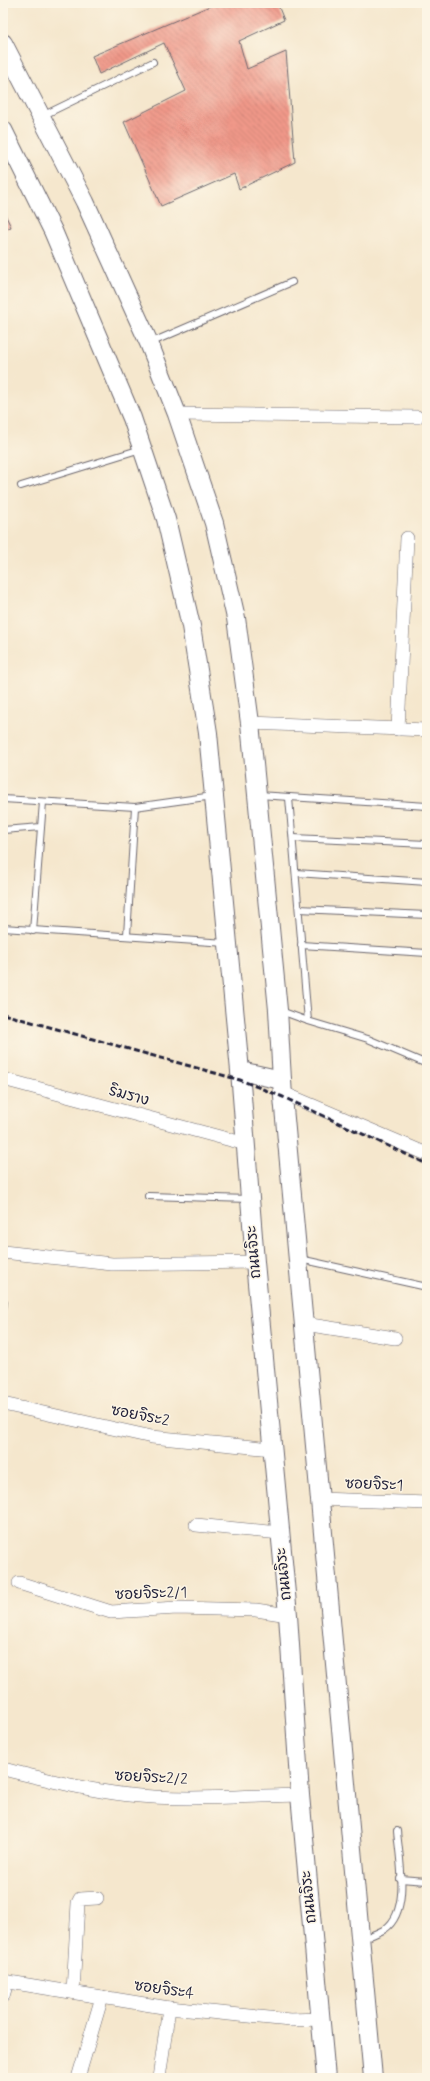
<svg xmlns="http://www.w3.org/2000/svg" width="430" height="2081" viewBox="0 0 430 2081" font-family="Mynerve,'Playpen Sans Thai',sans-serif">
<defs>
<pattern id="building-back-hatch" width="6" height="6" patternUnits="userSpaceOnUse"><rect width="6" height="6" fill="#f09889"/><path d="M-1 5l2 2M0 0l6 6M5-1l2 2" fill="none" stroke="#c27c71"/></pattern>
</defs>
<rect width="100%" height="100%" fill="#fcf5e5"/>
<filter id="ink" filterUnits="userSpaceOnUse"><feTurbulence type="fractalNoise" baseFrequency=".025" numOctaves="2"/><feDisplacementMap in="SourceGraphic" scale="8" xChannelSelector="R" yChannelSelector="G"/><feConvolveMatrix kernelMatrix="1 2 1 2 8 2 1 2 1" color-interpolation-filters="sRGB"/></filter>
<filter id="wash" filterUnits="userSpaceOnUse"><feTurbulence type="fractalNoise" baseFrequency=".012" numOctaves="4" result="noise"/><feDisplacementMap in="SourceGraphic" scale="16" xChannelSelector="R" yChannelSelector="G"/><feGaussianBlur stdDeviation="0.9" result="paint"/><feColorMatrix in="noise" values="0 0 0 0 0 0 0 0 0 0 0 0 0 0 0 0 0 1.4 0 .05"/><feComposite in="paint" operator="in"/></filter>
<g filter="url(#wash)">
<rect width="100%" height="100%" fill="#f5e7cd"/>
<g id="blocks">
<g fill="url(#building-back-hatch)">
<path d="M217,3h60l7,17 -45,21 8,28 39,-17 9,110 -56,27 -5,-15 -73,32 -37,-84 62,-31 -22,-48 -65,31 -7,-18z"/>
<path d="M3,210l8,17 -8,3z"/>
</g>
</g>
</g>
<g filter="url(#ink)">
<use href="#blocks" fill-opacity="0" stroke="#6c676e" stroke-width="1"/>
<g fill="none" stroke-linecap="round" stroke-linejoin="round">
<defs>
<g id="service">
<path d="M42,116l111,-54"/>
<path d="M150,343l142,-61"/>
<path d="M21,486l120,-37"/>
<path d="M259,795l168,11"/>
<path d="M289,798l19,223"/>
<path d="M3,799l132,8 78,-11"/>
<path d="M3,830l38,-3"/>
<path d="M293,838l134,6"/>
<path d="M296,873l131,9"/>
<path d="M299,909l128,6"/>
<path d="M3,928l223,15"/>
<path d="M33,931l10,-129"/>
<path d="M127,935l8,-128"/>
<path d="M301,945l126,8"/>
<path d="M281,1011l27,10 60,18 59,25"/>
<path d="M148,1196l101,3"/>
<path d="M300,1259l127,28"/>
<path d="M3,1309l1,-7"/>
<path d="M400,1879l27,2"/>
<path d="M362,1940c7,-4 16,-7 23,-11 26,-18 14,-72 12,-98"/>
</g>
<g id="minor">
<path d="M177,414l240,3"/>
<path d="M250,723l177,7"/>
<path d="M398,729l9,-191"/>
<path d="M3,1079l243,65"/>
<path d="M283,1093l144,61"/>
<path d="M3,1252l109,12 143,-2"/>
<path d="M304,1324l91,14"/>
<path d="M3,1404l149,33 120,12"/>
<path d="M320,1499l107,4"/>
<path d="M196,1525l84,8"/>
<path d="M19,1583l92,29 66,-4 79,2 32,5"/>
<path d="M3,1769c41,10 83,21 126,26 54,6 115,1 171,0"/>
<path d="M3,1981l166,27 121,12 31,-1"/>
<path d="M73,1992l5,-89 2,-4 17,-1"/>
<path d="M3,1996l4,-14"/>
<path d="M78,2078l24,-81"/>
<path d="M159,2078l10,-70"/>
</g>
<g id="secondary">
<path d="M3,43l82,159 64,141 28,71 37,109 22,95 14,105 28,287 5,87 90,981"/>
<path d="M3,130l50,101 79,187 34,101 25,107 17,107 32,338 15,191 33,353 12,180 26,283"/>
<path d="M240,1071l42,9"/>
</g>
</defs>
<use href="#service" stroke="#6c676e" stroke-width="8"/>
<use href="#minor" stroke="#6c676e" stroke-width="14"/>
<use href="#secondary" stroke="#6c676e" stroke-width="20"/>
<use href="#service" stroke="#fff" stroke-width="6"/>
<use href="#minor" stroke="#fff" stroke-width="13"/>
<use href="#secondary" stroke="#fff" stroke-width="18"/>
<path stroke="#22223b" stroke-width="3" stroke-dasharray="6 3" stroke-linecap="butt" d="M3,1014l237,66 43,17 144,67"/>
</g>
</g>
<g text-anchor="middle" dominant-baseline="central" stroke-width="3" stroke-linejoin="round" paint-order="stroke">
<g font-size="15" fill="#22223b" stroke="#fcf5e5">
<text transform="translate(129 1096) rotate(15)">ริมราง</text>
<text transform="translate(254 1252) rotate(-95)">ถนนจิระ</text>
<text transform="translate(140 1416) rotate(11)">ซอยจิระ2</text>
<text transform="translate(374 1485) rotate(2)">ซอยจิระ1</text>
<text transform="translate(284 1574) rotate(-96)">ถนนจิระ</text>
<text transform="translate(151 1594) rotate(-2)">ซอยจิระ2/1</text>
<text transform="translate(151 1778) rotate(3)">ซอยจิระ2/2</text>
<text transform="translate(309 1897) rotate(-96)">ถนนจิระ</text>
<text transform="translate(164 1990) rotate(8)">ซอยจิระ4</text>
</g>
</g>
<rect width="430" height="2081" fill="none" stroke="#fcf5e5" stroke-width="16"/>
</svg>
